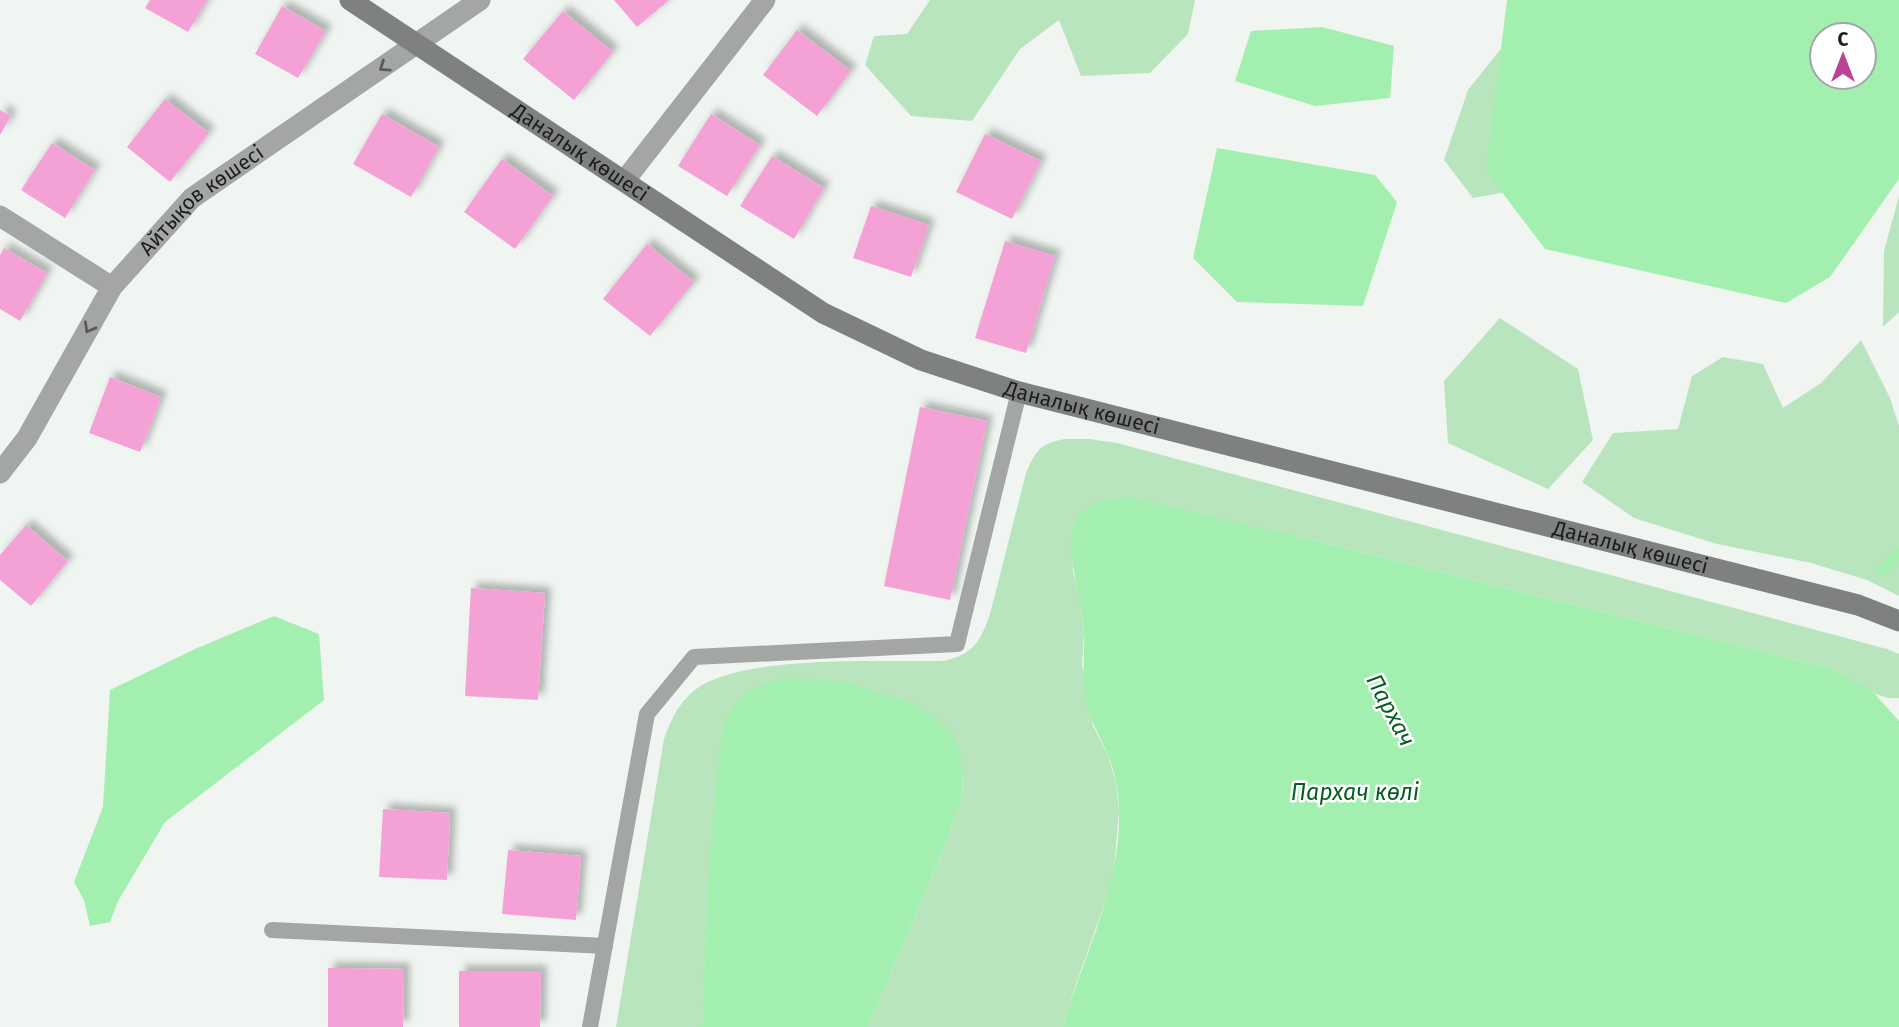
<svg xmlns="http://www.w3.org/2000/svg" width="1899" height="1027" viewBox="0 0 1899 1027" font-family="'Fira Sans',sans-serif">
<defs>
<filter id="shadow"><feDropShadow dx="6" dy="-6" stdDeviation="3.5" flood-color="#0004"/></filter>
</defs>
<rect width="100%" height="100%" fill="#f0f5f1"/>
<g fill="#b8e5be">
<path d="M930,0h265l-7,34 -38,39 -69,3 -22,-56 -39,29 -48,72 -61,-5 -46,-51 9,-29 33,-2z"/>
<path d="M1511,36l23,151 -61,11 -29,-38 24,-70z"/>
<path d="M1899,196v116l-16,15 1,-76z"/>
<path d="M1500,318l78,51 15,71 -45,49 -100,-46 -4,-62z"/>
<path d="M1861,340l29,58 9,28v170l-32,-16 -56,-17 -94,-19 -83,-26 -52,-36 31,-49 65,-4 14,-53 31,-19 40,7 20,44 38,-25z"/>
<path d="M1064,439h25l28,4 770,206 12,5v44c-22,3 -48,-19 -66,-29l-533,-132 -228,2 1,33 7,27 4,33 -2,33 11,61 15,29 8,28 3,28 -6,69 -39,110 -11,37h-195l78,-184 16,-45 1,-28 -236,-51c-19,102 -20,205 -25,308h-86l48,-288c8,-22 18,-43 40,-55 54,-29 175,-22 239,-23 31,-7 37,-19 47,-47l36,-141c10,-23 14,-29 38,-34z"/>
</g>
<g fill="#a3efaf" fill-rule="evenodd">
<path d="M1507,0h392v179l-69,98 -44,26 -241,-54 -59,-78zM1822,35h42v42h-42z"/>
<path d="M1322,27l72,19 -4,52 -75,8 -80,-25 16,-50z"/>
<path d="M1217,148l158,27 22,27 -34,104 -126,-4 -44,-44z"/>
<path d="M1126,497l174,40 533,132 41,24 25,28v306h-836c20,-71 58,-140 56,-215 0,-19 -4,-40 -11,-57 -8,-19 -18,-34 -22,-54 -5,-24 -1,-46 -2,-69 -1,-32 -23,-88 -6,-116 10,-15 31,-16 48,-19z"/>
<path d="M274,616l45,18 5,66 -159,122 -47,79 -8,21 -20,4 -6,-26 -10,-18 29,-75 7,-117 85,-41z"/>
<path d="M786,678l58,4 64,19 31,20 17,18 7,31 -1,28 -16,45 -78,184h-166c3,-76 5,-153 13,-229 2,-22 4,-60 12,-79 11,-27 33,-34 59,-41z"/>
</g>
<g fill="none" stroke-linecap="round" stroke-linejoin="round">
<path stroke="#a3efaf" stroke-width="10" d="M1883,570l16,-18"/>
</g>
<g fill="#f4a2d6" filter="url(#shadow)">
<path d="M150,0h57l-19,32 -43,-24z"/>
<path d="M614,0h55l-32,27z"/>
<path d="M282,6l44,25 -28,47 -43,-24z"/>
<path d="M563,11l50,41 -39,48 -51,-41z"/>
<path d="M797,30l54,41 -34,45 -54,-41z"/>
<path d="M165,99l44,34 -39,49 -43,-35z"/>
<path d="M0,110l11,6 -11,19z"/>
<path d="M382,114l57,33 -28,50 -58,-33z"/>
<path d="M711,114l49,31 -33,51 -49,-30z"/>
<path d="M985,134l56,27 -29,58 -56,-27z"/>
<path d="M52,143l43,27 -30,48 -44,-28z"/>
<path d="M772,156l52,32 -30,51 -54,-33z"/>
<path d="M502,159l51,37 -38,53 -51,-37z"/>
<path d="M871,206l58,19 -18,52 -58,-19z"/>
<path d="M1005,241l50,15 -29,97 -51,-15z"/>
<path d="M647,244l47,38 -44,54 -47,-37z"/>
<path d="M4,248l43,25 -27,48 -20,-12v-54z"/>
<path d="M110,377l51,20 -21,55 -51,-19z"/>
<path d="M920,407l67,14 -37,179 -66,-14z"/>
<path d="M26,525l42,36 -37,45 -31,-26v-25z"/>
<path d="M471,588l74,5 -7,107 -73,-4z"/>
<path d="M383,809l67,4 -3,67 -68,-3z"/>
<path d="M508,850l73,6 -5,64 -74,-6z"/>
<path d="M328,968l76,1 -1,58h-75z"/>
<path d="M459,971h82l-1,56h-81z"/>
</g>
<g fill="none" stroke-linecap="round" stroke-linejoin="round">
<g stroke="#a4a6a4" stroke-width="16">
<path d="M272,930l333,16"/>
<path d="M590,1027l57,-313 47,-57 263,-13 62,-252"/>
</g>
<g stroke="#a4a6a4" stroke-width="21">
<path d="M625,180l140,-180"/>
<path d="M0,216l112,71"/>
<path id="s1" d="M0,473l27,-35 85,-151 80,-89 288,-198"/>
</g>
<path stroke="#7e817e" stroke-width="21" id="s2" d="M350,0l473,313 98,47 98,32 839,213 41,16"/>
</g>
<defs><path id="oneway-chevron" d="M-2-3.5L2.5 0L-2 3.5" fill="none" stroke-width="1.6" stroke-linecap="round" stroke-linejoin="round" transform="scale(1.75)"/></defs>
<g stroke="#595b5a">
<use href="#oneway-chevron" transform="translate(384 67) rotate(146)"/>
<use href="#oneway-chevron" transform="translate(89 328) rotate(119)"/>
</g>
<g text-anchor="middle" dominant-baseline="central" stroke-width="5" stroke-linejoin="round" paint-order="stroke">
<g font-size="21" fill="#1c1e1d" stroke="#fff">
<text stroke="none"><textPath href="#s2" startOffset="276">Даналық көшесі</textPath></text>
<text stroke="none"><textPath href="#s1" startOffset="343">Айтықов көшесі</textPath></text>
<text stroke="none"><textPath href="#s2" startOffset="844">Даналық көшесі</textPath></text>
<text stroke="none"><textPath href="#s2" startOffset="1410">Даналық көшесі</textPath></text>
</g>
<g font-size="23" font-style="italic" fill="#055d24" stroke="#fff">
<text transform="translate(1391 710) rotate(62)">Пархач</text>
<text x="1355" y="792">Пархач көлі</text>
</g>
</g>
<g transform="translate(1843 56)"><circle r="33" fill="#ffffff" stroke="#a4a5a5" stroke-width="2"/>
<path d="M0-5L12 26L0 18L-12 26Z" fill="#ba4297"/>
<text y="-10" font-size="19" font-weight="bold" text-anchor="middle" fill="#1c1e1d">С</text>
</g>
</svg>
